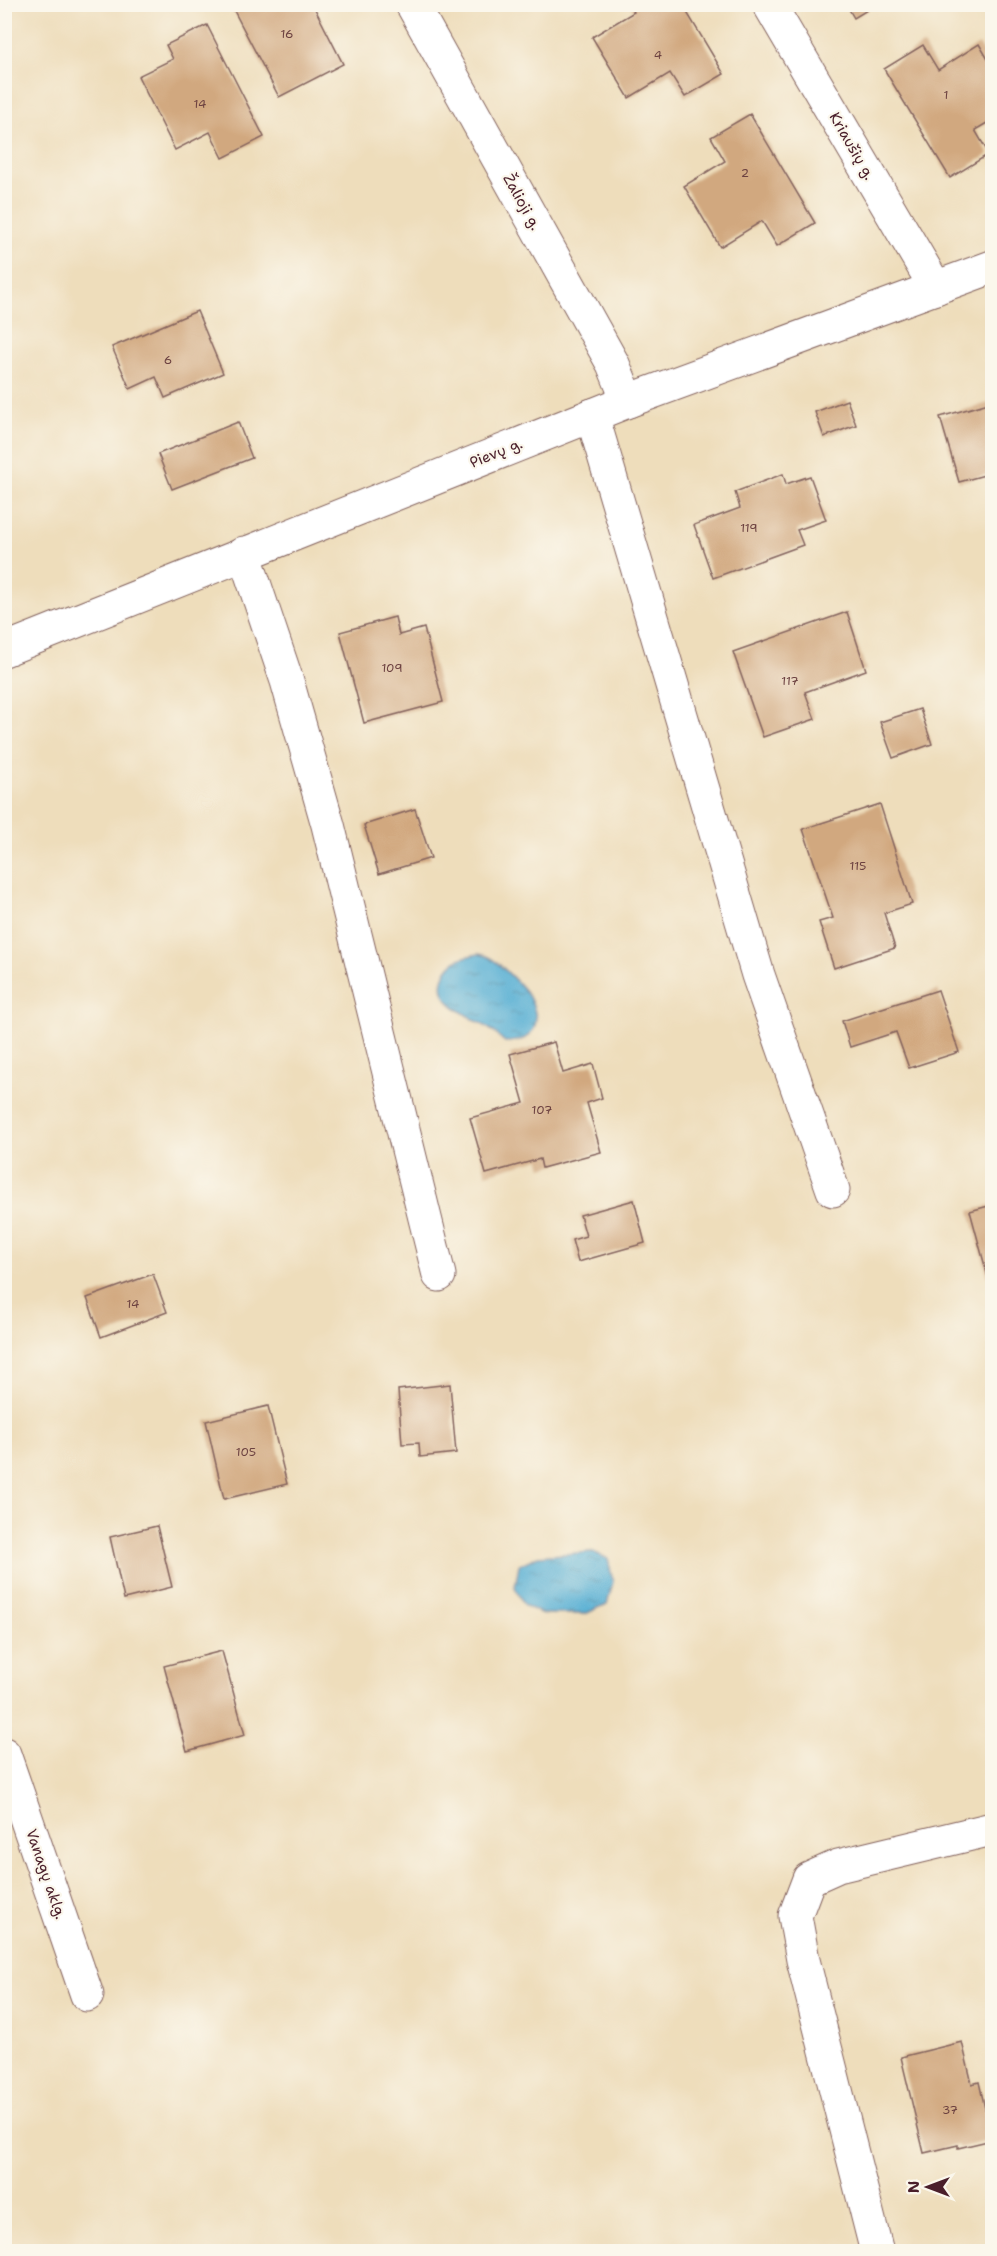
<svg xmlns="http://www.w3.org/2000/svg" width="997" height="2256" viewBox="0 0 997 2256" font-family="'Shantell Sans',sans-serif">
<defs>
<pattern id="water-ripples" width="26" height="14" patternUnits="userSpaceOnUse" patternTransform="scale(1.5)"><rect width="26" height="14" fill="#55aed3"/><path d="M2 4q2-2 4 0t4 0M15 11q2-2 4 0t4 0" fill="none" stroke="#488dab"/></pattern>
</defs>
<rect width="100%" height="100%" fill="#fbf7ec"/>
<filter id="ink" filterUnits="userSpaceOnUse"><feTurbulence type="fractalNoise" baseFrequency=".0167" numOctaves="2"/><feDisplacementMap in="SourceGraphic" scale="12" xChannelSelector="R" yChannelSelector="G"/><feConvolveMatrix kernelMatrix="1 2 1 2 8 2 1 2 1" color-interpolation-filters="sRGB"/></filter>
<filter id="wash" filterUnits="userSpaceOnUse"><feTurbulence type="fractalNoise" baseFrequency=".008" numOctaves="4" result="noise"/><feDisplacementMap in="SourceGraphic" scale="24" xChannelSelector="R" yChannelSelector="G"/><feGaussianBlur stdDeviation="1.35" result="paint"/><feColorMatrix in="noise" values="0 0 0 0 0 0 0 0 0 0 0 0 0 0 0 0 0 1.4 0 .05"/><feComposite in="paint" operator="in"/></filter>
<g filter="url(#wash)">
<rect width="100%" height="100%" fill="#edb"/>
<g fill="url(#water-ripples)" stroke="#50667f" stroke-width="1.5">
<path d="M479,954c3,1 6,1 9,3 10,4 36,31 41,40 14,26 6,45 -24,45 -5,-4 -9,-9 -14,-12 -18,-14 -60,-26 -46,-56 7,-15 18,-17 34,-20z"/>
<path d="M593,1552l15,7 5,23 -6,22 -22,10h-43l-18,-9 -9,-18 4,-22 19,-9z"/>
</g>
<g id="blocks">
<g fill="#d1a87f">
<path d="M629,4h53l42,70 -39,23 -15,-24 -41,25 -37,-61 42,-25z"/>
<path d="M846,4h31l-23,14z"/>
<path d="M231,5h82l30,59 -64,33z"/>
<path d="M207,25l57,112 -41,21 -13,-26 -35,18 -37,-74 35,-17 -7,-14z"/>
<path d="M979,44l13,22v54l-17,10 14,24 -39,24 -66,-109 39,-24 15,25z"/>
<path d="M750,114l65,109 -38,23 -15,-25 -42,26 -36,-61 41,-25 -14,-24z"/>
<path d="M197,311l26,62 -58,25 -9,-21 -26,12 -18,-42z"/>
<path d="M847,400l9,25 -32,12 -9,-25z"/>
<path d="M992,402v71l-33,9 -19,-65z"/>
<path d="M238,422l14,36 -80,31 -14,-35z"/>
<path d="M783,474l3,10 24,-8 16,44 -29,10 6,15 -90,33 -19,-53 46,-17 -5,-16z"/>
<path d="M847,612l19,58 -61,22 10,27 -52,18 -30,-85z"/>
<path d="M395,617l4,18 25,-7 19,74 -79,21 -24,-91z"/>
<path d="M920,709l12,35 -39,14 -13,-36z"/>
<path d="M880,804l32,100 -28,9 11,35 -61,20 -15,-46 14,-4 -30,-89z"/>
<path d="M415,809l16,49 -52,16 -15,-49z"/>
<path d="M938,990l21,62 -50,16 -13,-36 -46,15 -8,-26z"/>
<path d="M554,1042l9,31 30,-9 9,34 -15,5 14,49 -59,16 -2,-9 -54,15 -16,-56 54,-15 -14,-49z"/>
<path d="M634,1200l11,43 -67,19 -6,-22 14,-4 -6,-21z"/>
<path d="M992,1205v87l-22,-81z"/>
<path d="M153,1274l14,38 -66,25 -14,-39z"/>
<path d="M450,1384l6,69 -36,4 -1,-14 -17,1 -4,-54z"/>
<path d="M268,1406l19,78 -63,15 -18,-78z"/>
<path d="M157,1526l15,61 -48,12 -14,-62z"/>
<path d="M222,1651l23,84 -58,16 -23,-85z"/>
<path d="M962,2042l10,42 7,-2 13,58 -34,8v-3l-34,8 -23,-96z"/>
</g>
</g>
</g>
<g filter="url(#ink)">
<use href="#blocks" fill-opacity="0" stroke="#83625d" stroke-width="1.5"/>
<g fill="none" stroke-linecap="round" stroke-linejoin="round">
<defs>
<g id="minor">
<path d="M412,4l201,360 15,37"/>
<path d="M769,4l167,284"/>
<path d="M592,415l166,560 75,215"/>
<path d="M244,553l43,128 41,144 111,450"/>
<path d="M4,650l624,-249 364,-134"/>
<path d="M4,1754l83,241"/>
<path d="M877,2252l-74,-292 -8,-44 14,-37 29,-13 154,-37"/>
</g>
</defs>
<use href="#minor" stroke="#83625d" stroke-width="35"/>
<use href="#minor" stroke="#fff" stroke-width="33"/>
</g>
</g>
<g text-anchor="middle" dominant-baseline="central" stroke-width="4.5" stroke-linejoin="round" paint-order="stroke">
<g font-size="12" fill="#6c4140">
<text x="287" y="34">16</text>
<text x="658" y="55">4</text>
<text x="946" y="95">1</text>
<text x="200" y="104">14</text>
<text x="745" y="173">2</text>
<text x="168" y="360">6</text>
<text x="749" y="528">119</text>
<text x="392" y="668">109</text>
<text x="790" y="681">117</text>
<text x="858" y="866">115</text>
<text x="542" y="1110">107</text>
<text x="133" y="1304">14</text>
<text x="246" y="1452">105</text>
<text x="950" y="2110">37</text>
</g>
<g font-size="15" fill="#4a1f2b" stroke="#fbf7ec">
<text transform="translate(852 146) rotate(60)">Kriaušių g.</text>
<text transform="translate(522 202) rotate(61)">Žalioji g.</text>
<text transform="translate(496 453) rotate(-22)">Pievų g.</text>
<text transform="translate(46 1874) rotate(71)">Vanagų aklg.</text>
</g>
</g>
<rect width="997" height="2256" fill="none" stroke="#fbf7ec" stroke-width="24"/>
<g transform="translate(928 2187) rotate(270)" stroke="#fbf7ec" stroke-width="4.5" paint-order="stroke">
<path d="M0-4.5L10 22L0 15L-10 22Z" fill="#4a1f2b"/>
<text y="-9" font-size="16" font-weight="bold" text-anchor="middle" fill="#4a1f2b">N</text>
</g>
</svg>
